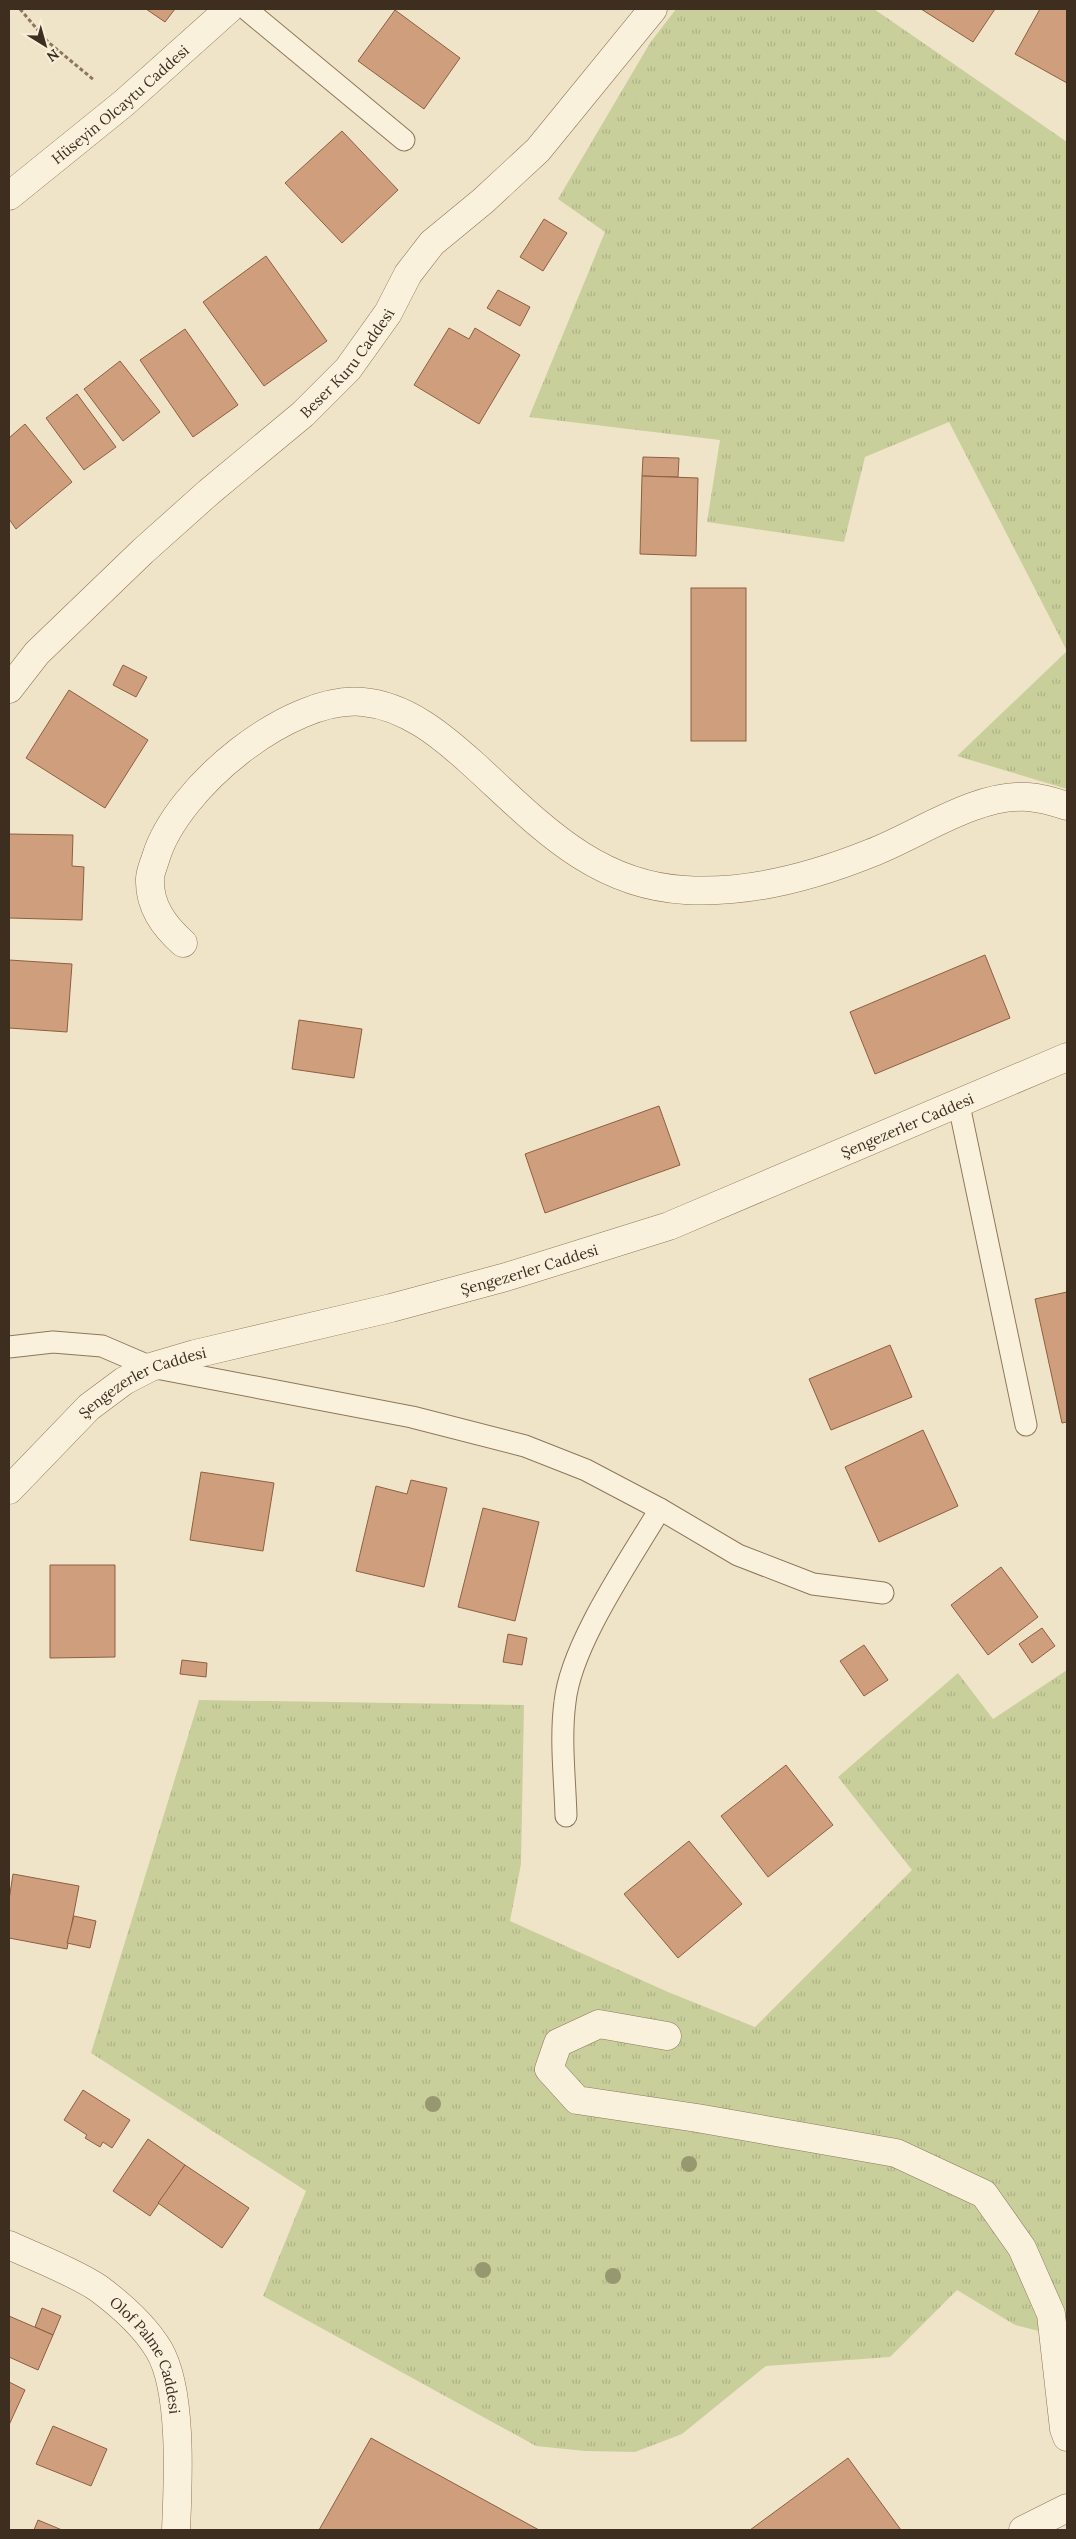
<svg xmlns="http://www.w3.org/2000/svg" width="1076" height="2539" viewBox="0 0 1076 2539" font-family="Lora,serif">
<defs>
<pattern id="grass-tufts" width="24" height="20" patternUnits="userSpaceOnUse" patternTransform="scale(1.25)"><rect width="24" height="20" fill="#c9cf9b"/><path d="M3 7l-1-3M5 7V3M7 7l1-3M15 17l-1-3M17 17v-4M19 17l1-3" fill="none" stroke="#aeb285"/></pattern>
</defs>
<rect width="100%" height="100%" fill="#f0e4c8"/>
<g fill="url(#grass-tufts)">
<path d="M676,9h198l193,133v509l-118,-229 -84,35 -21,85 -137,-20 13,-82 -191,-23 76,-185 -47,-33 92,-156z"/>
<path d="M1067,651v138l-110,-33z"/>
<path d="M1067,1670v681l-12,-16 -40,-10 -58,-35 -67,67 -124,9 -84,68 -47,18 -50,-1 -49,-5 -273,-150 43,-105 -215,-138 108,-353 325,5 -3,159 -11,57 158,71 87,35 157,-157 -74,-93 120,-104 35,46z"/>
</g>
<g fill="#cf9f7d" stroke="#8d5f41">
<path d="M146,9h29l-10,13z"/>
<path d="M921,9h74l-22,33z"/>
<path d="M1040,9h27v74l-52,-29z"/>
<path d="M395,10l65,48 -36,51 -66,-48z"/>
<path d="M342,131l56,59 -56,53 -57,-60z"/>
<path d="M544,219l23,14 -24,38 -23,-14z"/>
<path d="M266,256l61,85 -63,45 -61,-84z"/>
<path d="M498,290l32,17 -10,19 -33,-18z"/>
<path d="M449,328l20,11 6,-11 45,27 -41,69 -65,-39z"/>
<path d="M185,329l53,76 -45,32 -53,-77z"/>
<path d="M120,361l40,51 -37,29 -39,-52z"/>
<path d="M77,394l39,53 -32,23 -38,-52z"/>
<path d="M25,424l47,58 -56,47 -7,-10v-81z"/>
<path d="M643,457l36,1 -1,19 -36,-1z"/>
<path d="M642,476l56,2 -2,78 -56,-2z"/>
<rect x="691" y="588" width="55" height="153"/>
<path d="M123,665l24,12 -11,20 -23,-12z"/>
<path d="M69,690l79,50 -43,68 -79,-50z"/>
<path d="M9,834l64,1 -1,31 12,1 -2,53 -73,-2z"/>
<path d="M985,955l25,63 -135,56 -25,-62z"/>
<path d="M9,960l63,4 -5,68 -58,-4z"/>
<path d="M299,1020l63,9 -8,49 -62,-9z"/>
<path d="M659,1106l21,59 -135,48 -20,-59z"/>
<path d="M1067,1292v130l-5,1 -27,-124z"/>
<path d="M890,1345l22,52 -81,33 -22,-51z"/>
<path d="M923,1430l35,76 -79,36 -34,-75z"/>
<path d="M201,1472l73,11 -11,68 -73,-11z"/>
<path d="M411,1480l36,8 -23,99 -68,-16 20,-85 31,8z"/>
<path d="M483,1508l56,14 -24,99 -57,-14z"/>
<path d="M50,1565h65v92l-65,1z"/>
<path d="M1001,1567l37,50 -50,38 -37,-50z"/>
<path d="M1042,1628l13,18 -23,17 -13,-19z"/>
<path d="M508,1634l19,4 -5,27 -19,-3z"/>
<path d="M864,1645l24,35 -24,16 -24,-35z"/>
<path d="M182,1660l25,3 -1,14 -26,-3z"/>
<path d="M786,1765l47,60 -65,52 -47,-61z"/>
<path d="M689,1841l53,63 -64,54 -54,-64z"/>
<path d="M13,1874l66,12 -12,63 -58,-11v-38z"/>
<path d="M74,1916l22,5 -6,27 -23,-5z"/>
<path d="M83,2090l47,30 -18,28 -9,-6 -3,5 -15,-9 2,-3 -23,-15z"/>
<path d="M148,2139l37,26 -35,51 -37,-25z"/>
<path d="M185,2165l64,43 -27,40 -64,-45z"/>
<path d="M42,2308l19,8 -8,19 -18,-8z"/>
<path d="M9,2316l44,19 -15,35 -29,-13z"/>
<path d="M9,2382l16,8 -16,35z"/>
<path d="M53,2426l54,23 -16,37 -55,-22z"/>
<path d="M371,2438l168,92h-220z"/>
<path d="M848,2458l53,72h-151z"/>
<path d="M38,2520l24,10h-28z"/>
</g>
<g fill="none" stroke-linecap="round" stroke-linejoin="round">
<defs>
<g id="service">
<path d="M246,9l158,131"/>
<path d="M959,1105l67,320"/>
<path d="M9,1347l44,-5 49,4 49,21 261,50 113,29 61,24 74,39 78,46 75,29 70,9"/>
<path d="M566,1816c-1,-37 -6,-77 -1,-114 6,-58 65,-142 95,-193"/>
</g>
<g id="minor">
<path id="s1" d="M9,196l115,-93 105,-94"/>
<path id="s2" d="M9,689l28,-36 106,-102 66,-59 94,-78 45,-45 40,-56 20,-39 24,-31 51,-42 55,-51 115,-141"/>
<path d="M183,943c-19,-17 -34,-37 -33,-64 0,-7 4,-15 6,-22 21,-69 133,-162 207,-155 43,4 78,33 109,61 64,58 120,122 213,127 63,4 129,-14 186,-37 47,-18 106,-60 157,-56 13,1 27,5 39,9"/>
<path id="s3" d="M9,1490l80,-83 35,-26 27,-14 44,-13 196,-46 115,-31 163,-51 398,-169"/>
<path d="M667,2036l-68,-12 -41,19 -9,26 28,31 120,18 199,35 88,41 38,54 29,66 13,115 3,8"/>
<path id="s4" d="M9,2245c28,13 63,26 89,43 23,17 46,37 61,62 24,41 19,133 17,180"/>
<path d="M1023,2530l44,-22"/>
</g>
</defs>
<use href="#service" stroke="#8d765c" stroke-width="23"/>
<use href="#minor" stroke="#8d765c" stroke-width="29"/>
<path stroke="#8d765c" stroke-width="3" stroke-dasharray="4 2.5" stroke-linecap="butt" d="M20,9l28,33 46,38"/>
<use href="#service" stroke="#faf1dc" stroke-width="21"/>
<use href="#minor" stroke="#faf1dc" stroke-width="28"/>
</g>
<g fill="#96986f">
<circle cx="433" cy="2104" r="8"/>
<circle cx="689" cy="2164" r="8"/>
<circle cx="483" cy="2270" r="8"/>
<circle cx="613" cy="2276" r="8"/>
</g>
<g text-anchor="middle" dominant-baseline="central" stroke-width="5" stroke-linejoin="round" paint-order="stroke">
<g font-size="15" fill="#3d2e20" stroke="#f7eed8">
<text stroke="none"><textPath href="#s1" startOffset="144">Hüseyin Olcaytu Caddesi</textPath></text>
<text stroke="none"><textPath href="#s2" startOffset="471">Beser Kuru Caddesi</textPath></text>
<text stroke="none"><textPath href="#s3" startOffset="985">Şengezerler Caddesi</textPath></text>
<text stroke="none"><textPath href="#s3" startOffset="580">Şengezerler Caddesi</textPath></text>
<text stroke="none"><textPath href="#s3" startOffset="175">Şengezerler Caddesi</textPath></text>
<text stroke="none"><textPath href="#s4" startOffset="185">Olof Palme Caddesi</textPath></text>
</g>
</g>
<rect width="1076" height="2539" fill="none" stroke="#3d2e20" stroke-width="20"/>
<g transform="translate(45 45) rotate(143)" stroke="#f7eed8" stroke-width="4" paint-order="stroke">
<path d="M0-4L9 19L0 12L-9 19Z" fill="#3d2e20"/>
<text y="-8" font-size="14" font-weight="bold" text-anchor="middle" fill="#3d2e20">N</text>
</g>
</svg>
